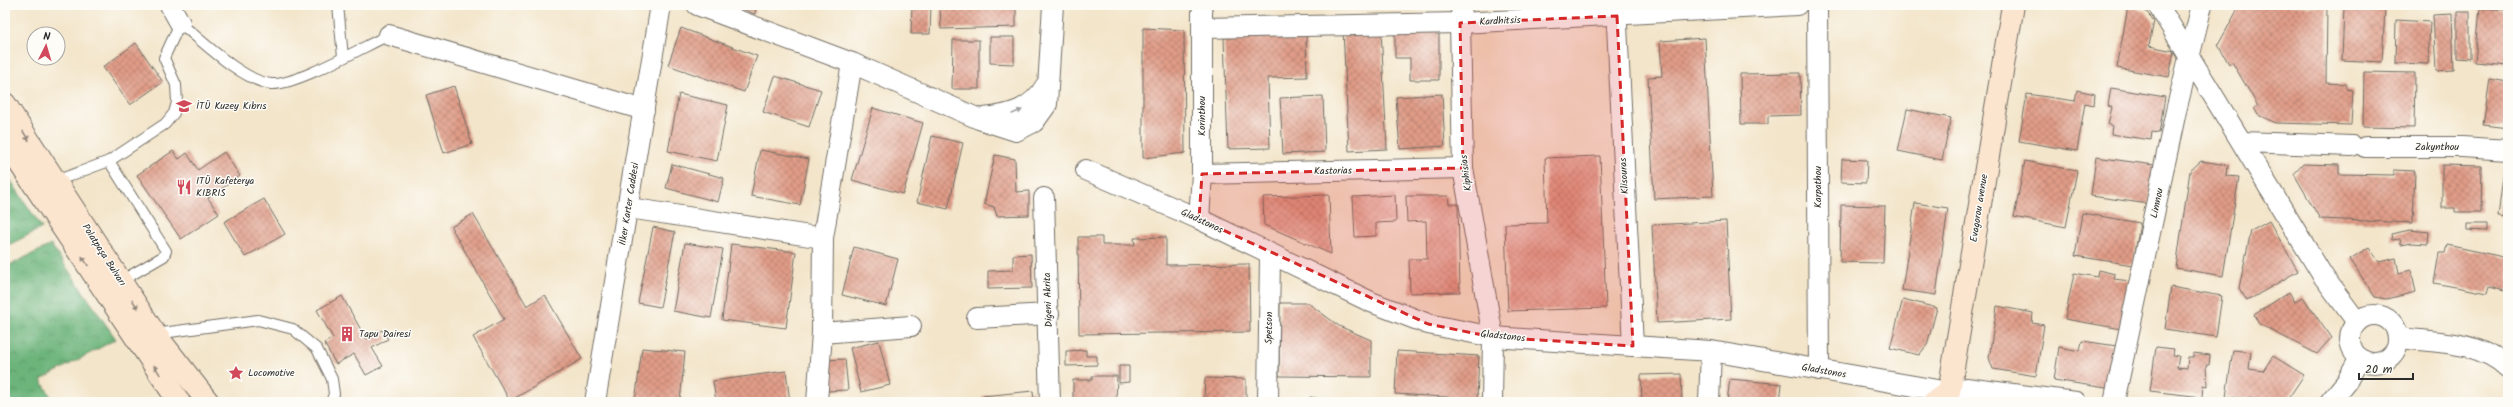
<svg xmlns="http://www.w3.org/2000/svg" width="2513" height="407" viewBox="0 0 2513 407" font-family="Kalam,sans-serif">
<defs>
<pattern id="forest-crowns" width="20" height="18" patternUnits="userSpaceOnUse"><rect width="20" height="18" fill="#6cb47a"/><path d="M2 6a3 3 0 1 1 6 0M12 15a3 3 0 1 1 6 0" fill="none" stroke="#599364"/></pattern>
<pattern id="building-cross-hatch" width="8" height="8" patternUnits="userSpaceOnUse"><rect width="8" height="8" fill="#e09c87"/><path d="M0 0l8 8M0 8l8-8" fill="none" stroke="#b67f6f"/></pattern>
</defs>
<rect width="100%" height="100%" fill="#fdfcf7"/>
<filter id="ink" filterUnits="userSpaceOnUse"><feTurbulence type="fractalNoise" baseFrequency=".025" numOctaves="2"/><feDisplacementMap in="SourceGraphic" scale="8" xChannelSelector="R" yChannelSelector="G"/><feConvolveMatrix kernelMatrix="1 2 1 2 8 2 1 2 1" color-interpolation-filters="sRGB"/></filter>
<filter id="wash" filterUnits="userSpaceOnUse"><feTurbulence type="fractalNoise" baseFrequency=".012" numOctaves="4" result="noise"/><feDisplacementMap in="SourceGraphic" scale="16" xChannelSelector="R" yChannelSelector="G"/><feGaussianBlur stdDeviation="0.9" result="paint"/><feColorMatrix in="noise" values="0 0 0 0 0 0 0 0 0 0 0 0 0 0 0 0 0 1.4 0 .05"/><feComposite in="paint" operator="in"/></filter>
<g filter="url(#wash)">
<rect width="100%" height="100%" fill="#f3e5ca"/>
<g fill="url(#forest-crowns)" stroke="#4c7052">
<path d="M5,172l37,56 -37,19z"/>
<path d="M51,245l65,94 -75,41 13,22h-49v-135z"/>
</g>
<g id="blocks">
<g fill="url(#building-cross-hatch)">
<path d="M733,5h23l-1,9z"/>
<path d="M912,5h19l-1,29h-19z"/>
<path d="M940,5h76v22l-75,2z"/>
<path d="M2240,5l87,1 -1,77 20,1v5l7,1 -2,35 -75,-2 -18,-8 -4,-7 4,-2 -26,-44 -3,2 -11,-19z"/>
<path d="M2128,7l17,3 9,11 -5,25 25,5 -5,26 -52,-9z"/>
<path d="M2344,7l41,2 -3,53 -40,-2z"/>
<path d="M2480,8l28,2v55l-33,-3z"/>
<path d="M2457,12h13v47l-13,-1z"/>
<path d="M2452,14l2,56 -18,1 -3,-56z"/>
<path d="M2396,20l34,2 -2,42 -33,-1z"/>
<path d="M681,28l76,28 -13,36 -76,-27z"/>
<path d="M1143,28l41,2 1,123 -42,5z"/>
<path d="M1395,28h44v52h-29v-22h-15z"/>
<path d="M1381,29l6,120 -38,2 -6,-121z"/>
<path d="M1306,35l1,42 -39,1 2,70 -42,1 -4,-111z"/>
<path d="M990,37h24v27l-24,-1z"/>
<path d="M1705,38l8,158 -59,3 -6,-122 14,-1 -2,-35z"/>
<path d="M953,40h26v49h-27z"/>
<path d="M136,43l27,39 -33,23 -27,-38z"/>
<path d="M2364,72l51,1 -1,55 -51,-1z"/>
<path d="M1800,73l1,42 -33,1v8h-27l-1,-50z"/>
<path d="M775,76l46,14 -12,37 -46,-15z"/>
<path d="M2490,79l18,3v46l-25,-3z"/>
<path d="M454,86l18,58 -28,9 -18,-58z"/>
<path d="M2111,88l54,9 -6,36 -7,-1 -1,8 -40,-6 1,-9h-4l4,-18 -4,-1z"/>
<path d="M2077,90l18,4 -1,11 -9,-2 -8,48 -58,-10 8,-47 48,7z"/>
<path d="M679,94l49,11 -11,56 -49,-10z"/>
<path d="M1442,94l3,52 -45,3 -4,-52z"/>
<path d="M1323,96l2,56 -42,2 -3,-56z"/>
<path d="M873,108l50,15 -20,71 -51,-14z"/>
<path d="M1907,109l44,9 -9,42 -44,-9z"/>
<path d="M932,136l31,7 -15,66 -31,-7z"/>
<path d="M760,150l49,9 -9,46 -49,-9z"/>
<path d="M173,151l6,8 8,-6 11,17 26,-18 16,24 -32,22 11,16 -38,25 -44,-64z"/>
<path d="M995,155l20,4 1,33 13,-1v24l-32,1 -3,-9 -10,-3z"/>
<path d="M1600,156l6,152 -98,3 -3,-87 42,-1 -2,-65z"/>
<path d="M2096,157l58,8 -5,39 -58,-8z"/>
<path d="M1842,159l25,1 -1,23 -25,-1z"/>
<path d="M2025,161l52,10 -11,56 -52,-10z"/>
<path d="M2201,161l27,4 -1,11 12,1 -16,99 -47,-8 14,-97z"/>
<path d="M672,164l52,14 -6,24 -52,-14z"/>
<path d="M2303,164l36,1v9l55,1v-5l21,1 -2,52 -93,-4 -26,-45z"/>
<path d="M2442,165l40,1 -1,46h-26v-4h-13z"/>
<path d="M2504,169h4v49l-10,-1z"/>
<path d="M1329,195l2,59 -67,-29 -1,-28z"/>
<path d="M1395,195l1,27 -20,1v13l-21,1 -2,-40z"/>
<path d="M1406,196h42l1,8h9l2,88 -50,1 -1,-34h18l-1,-38 -19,1z"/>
<path d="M264,199l21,35 -40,23 -21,-35z"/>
<path d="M1915,203l33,5 -12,87 -34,-5z"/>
<path d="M1841,205l44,1 -2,57 -43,-1z"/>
<path d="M2082,213l58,10 -7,42 -58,-9z"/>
<path d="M473,214l54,92 18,-11 37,64 -72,42 -37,-64 31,-18 -53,-92z"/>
<path d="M1726,221l5,98 -74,4 -5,-98z"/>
<path d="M2269,221l29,50 -51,30 -8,-13 12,-57z"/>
<path d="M2467,224h20v7l-20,-1z"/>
<path d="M653,227l22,5 -15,75 -22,-4z"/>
<path d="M2410,230l19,2 -1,12 -16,-1 -11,2 -1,-6 -8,1 -1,-6z"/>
<path d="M1078,237h24v8h33l-1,-7 32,-1v28l83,-1 1,68 -171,2z"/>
<path d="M685,243l38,6 -12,69 -38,-7z"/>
<path d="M731,244l65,8 -10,76 -64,-8z"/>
<path d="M2447,245l61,13v33l-18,-5 -2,7 -54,-10 5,-30h6z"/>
<path d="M854,247l44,12 -12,47 -44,-11z"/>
<path d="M2369,247l10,15 17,-4 3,15 12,-3 5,22 -30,7 -11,-2 -25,-38z"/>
<path d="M1031,254l1,34 -44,1v-18l25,-1v-15z"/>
<path d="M2098,270l17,4 -1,5 16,2 -8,48 -57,-10 9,-46 23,4z"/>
<path d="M2171,287l51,9 -6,41 -51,-8z"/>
<path d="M2289,292l6,10 8,-5 28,41 -14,16 -58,-30 -5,-9z"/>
<path d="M342,296l24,43 16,-9 6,9 -16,9 11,18 -17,9 -12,-21 -18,10 -12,-21 9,-5 -16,-28z"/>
<path d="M1903,299l34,9 -10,37 -8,10 -29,-7z"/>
<path d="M1280,303h28l31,23 32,14v37l-92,-1z"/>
<path d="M1997,306l36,7 -1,10 12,2 -8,51 -43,-7 -4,-11z"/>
<path d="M879,341l11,44 -29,7 -11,-44z"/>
<path d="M2082,341l35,5 -5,38 -6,4 -52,-8 5,-33 21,4z"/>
<path d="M2156,347l18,2 -1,6 6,1 -2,11 10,1 1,-10h5v-5l17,2 -1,10h-3l1,21 -4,-1 -1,12 -52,-6z"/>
<path d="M642,348l43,4 -5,50h-45z"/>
<path d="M1086,350v6h11v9l-31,1v-15z"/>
<path d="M2233,350l18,2 -2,17 14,2 10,-15 31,19 -18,27 -60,-5z"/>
<path d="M1397,351l82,5 -2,43 -82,-5z"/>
<path d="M845,359l3,31 -21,1 -3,-31z"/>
<path d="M1119,366h10v16l-10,1z"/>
<path d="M786,371l4,31h-74l-3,-21z"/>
<path d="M1681,374l1,28h-40l-1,-27z"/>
<path d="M1092,376h25l-1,26h-43v-22h19z"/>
<path d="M1205,378l41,1v23h-42z"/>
<path d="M1730,379l52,5 -2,18 -53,-1z"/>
<path d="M1033,391l1,11h-51l-1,-6z"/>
<path d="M1310,397l23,4 -1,1h-23z"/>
</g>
</g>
</g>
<g filter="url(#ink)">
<use href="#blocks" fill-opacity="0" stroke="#716c63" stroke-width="1"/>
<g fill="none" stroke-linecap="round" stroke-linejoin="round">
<defs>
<g id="lane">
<path d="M338,5l5,52"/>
<path d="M109,161l56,-37 9,-11 3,-11 -1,-17 -12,-27 16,-35c22,18 63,58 91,61 24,2 92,-37 118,-49"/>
<path d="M56,181l53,-20 57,90 -2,5 -43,25"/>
<path d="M155,334l103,-14 35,9 24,20 15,30 2,15 -3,8"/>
</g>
<g id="street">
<path d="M170,5l10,18"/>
<path d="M697,5l155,58 127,56 37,12 18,-9 13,-18 6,-99"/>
<path d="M1616,5l17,341"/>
<path d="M1817,5l2,365"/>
<path d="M2158,5l165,271 34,46"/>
<path d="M1462,7l-2,16 3,145 30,169 -1,65"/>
<path d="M1202,28l258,-5 337,-18"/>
<path d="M389,35l255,75"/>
<path d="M984,118c26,-3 48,-8 62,-33"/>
<path d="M2242,142l110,4"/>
<path d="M2365,147h97l46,3"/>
<path d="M1086,170l113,49 172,83 57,22 65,13 218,14 238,41 17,-4 110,14"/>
<path d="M1202,174l261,-6"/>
<path d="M1044,198l6,204"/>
<path d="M629,208l194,30"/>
<path d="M1199,219l3,-45v-162"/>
<circle cx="2374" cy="339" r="24"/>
<path d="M977,318l72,-4"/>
<path d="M822,333l89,-7"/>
<path d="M2399,338c36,4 81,3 109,30"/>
<path d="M595,402l66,-397"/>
<path d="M817,402l5,-69 1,-95 29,-175"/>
<path d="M1268,402l2,-148"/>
<path d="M1709,402l2,-51"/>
<path d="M2114,402l62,-291 26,-106"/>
<path d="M2330,402l17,-21 13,-23"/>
</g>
<g id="secondary">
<path d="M5,104l150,230 53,68"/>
<path d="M5,141l174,261"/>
<path d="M1934,402l15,-10 64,-387"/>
</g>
</defs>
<use href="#lane" stroke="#716c63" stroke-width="12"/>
<use href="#street" stroke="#716c63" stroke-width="22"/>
<use href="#secondary" stroke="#716c63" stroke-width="24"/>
<use href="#lane" stroke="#fff" stroke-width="10"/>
<use href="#street" stroke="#fff" stroke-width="20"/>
<use href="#secondary" stroke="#fbe5cf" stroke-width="22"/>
</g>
<defs><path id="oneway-solid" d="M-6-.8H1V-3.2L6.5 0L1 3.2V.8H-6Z"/></defs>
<use fill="#a0a0a0" href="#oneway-solid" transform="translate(1017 112) rotate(-23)"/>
<g fill="#93887d">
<use href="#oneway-solid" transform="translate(26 136) rotate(57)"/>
<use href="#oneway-solid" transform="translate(85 261) rotate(-124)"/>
<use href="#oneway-solid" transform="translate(135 304) rotate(57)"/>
<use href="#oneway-solid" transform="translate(157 370) rotate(-124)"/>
</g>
</g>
<path fill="#d62828" fill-opacity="0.2" stroke="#d62828" stroke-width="3" stroke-dasharray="8 5" stroke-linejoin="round" d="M1617,16l16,330 -140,-9 -65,-13 -229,-105 3,-45 261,-6 -3,-145z"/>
<defs>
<symbol id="university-bare" viewBox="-9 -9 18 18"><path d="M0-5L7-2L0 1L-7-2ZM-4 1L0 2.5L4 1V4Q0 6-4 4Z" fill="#d1495b" stroke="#fdfcf7" stroke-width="2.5" paint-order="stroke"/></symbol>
<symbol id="restaurant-bare" viewBox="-9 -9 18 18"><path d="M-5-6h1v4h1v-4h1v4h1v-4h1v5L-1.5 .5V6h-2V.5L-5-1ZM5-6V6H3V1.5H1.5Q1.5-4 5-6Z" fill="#d1495b" stroke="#fdfcf7" stroke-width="2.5" paint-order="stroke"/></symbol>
<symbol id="building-bare" viewBox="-9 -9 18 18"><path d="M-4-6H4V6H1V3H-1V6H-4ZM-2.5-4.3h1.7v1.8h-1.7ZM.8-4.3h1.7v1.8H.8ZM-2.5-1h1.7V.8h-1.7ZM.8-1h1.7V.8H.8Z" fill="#d1495b" stroke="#fdfcf7" stroke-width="2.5" paint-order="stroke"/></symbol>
<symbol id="sight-bare" viewBox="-9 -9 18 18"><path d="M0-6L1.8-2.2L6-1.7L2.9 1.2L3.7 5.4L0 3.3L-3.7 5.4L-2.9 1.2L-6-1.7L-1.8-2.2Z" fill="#d1495b" stroke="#fdfcf7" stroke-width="2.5" paint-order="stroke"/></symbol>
</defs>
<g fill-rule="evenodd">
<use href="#university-bare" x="173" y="95" width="22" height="22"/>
<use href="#restaurant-bare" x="173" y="176" width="22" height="22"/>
<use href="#building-bare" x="336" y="323" width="22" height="22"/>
<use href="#sight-bare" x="225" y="362" width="22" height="22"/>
</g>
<g text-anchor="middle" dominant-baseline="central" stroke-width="3" stroke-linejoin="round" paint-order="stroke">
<g font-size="10" fill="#2b2b2b" stroke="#fdfcf7">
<text transform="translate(1500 21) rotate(-3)">Kardhitsis</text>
<text transform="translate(1202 116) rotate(-90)">Korinthou</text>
<text x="2437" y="147">Zakynthou</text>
<text transform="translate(1333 171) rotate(-1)">Kastorias</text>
<text transform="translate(1466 173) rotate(-97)">Kiphisias</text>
<text transform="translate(1624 176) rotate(-93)">Klisouras</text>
<text transform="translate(1818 187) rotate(-90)">Karpathou</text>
<text transform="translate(2157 203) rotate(-78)">Limnou</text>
<text transform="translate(629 204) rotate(-81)">İlker Karter Caddesi</text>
<text transform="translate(1979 208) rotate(-81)">Evagorou avenue</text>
<text transform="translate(1202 221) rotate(25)">Gladstonos</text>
<text transform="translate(104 255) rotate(57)">Polatpaşa Bulvarı</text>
<text transform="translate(1048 300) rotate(-92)">Digeni Akrita</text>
<text transform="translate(1269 328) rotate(-89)">Spetson</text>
<text transform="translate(1503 336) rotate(6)">Gladstonos</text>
<text transform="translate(1824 371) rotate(10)">Gladstonos</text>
</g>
<g font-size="10" fill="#2b2b2b" stroke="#fdfcf7" text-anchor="start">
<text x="196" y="106">İTÜ Kuzey Kıbrıs</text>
<text x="196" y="181">ITÜ Kafeterya<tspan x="196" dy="12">KIBRIS</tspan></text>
<text x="359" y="334">Tapu Dairesi</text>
<text x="248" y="373">Locomotive</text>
</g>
</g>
<rect width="2513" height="407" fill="none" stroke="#fdfcf7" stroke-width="20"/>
<g transform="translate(46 46) rotate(5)"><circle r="19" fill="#fdfcf7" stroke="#a9a8a5"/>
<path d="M0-3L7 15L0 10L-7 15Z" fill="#d1495b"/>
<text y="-6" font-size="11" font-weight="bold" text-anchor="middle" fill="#2b2b2b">N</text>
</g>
<path d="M2359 373v6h54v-6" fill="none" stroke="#2b2b2b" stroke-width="2"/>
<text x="2365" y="373" font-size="12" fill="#2b2b2b" stroke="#fdfcf7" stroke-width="3" paint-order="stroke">20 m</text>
</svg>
